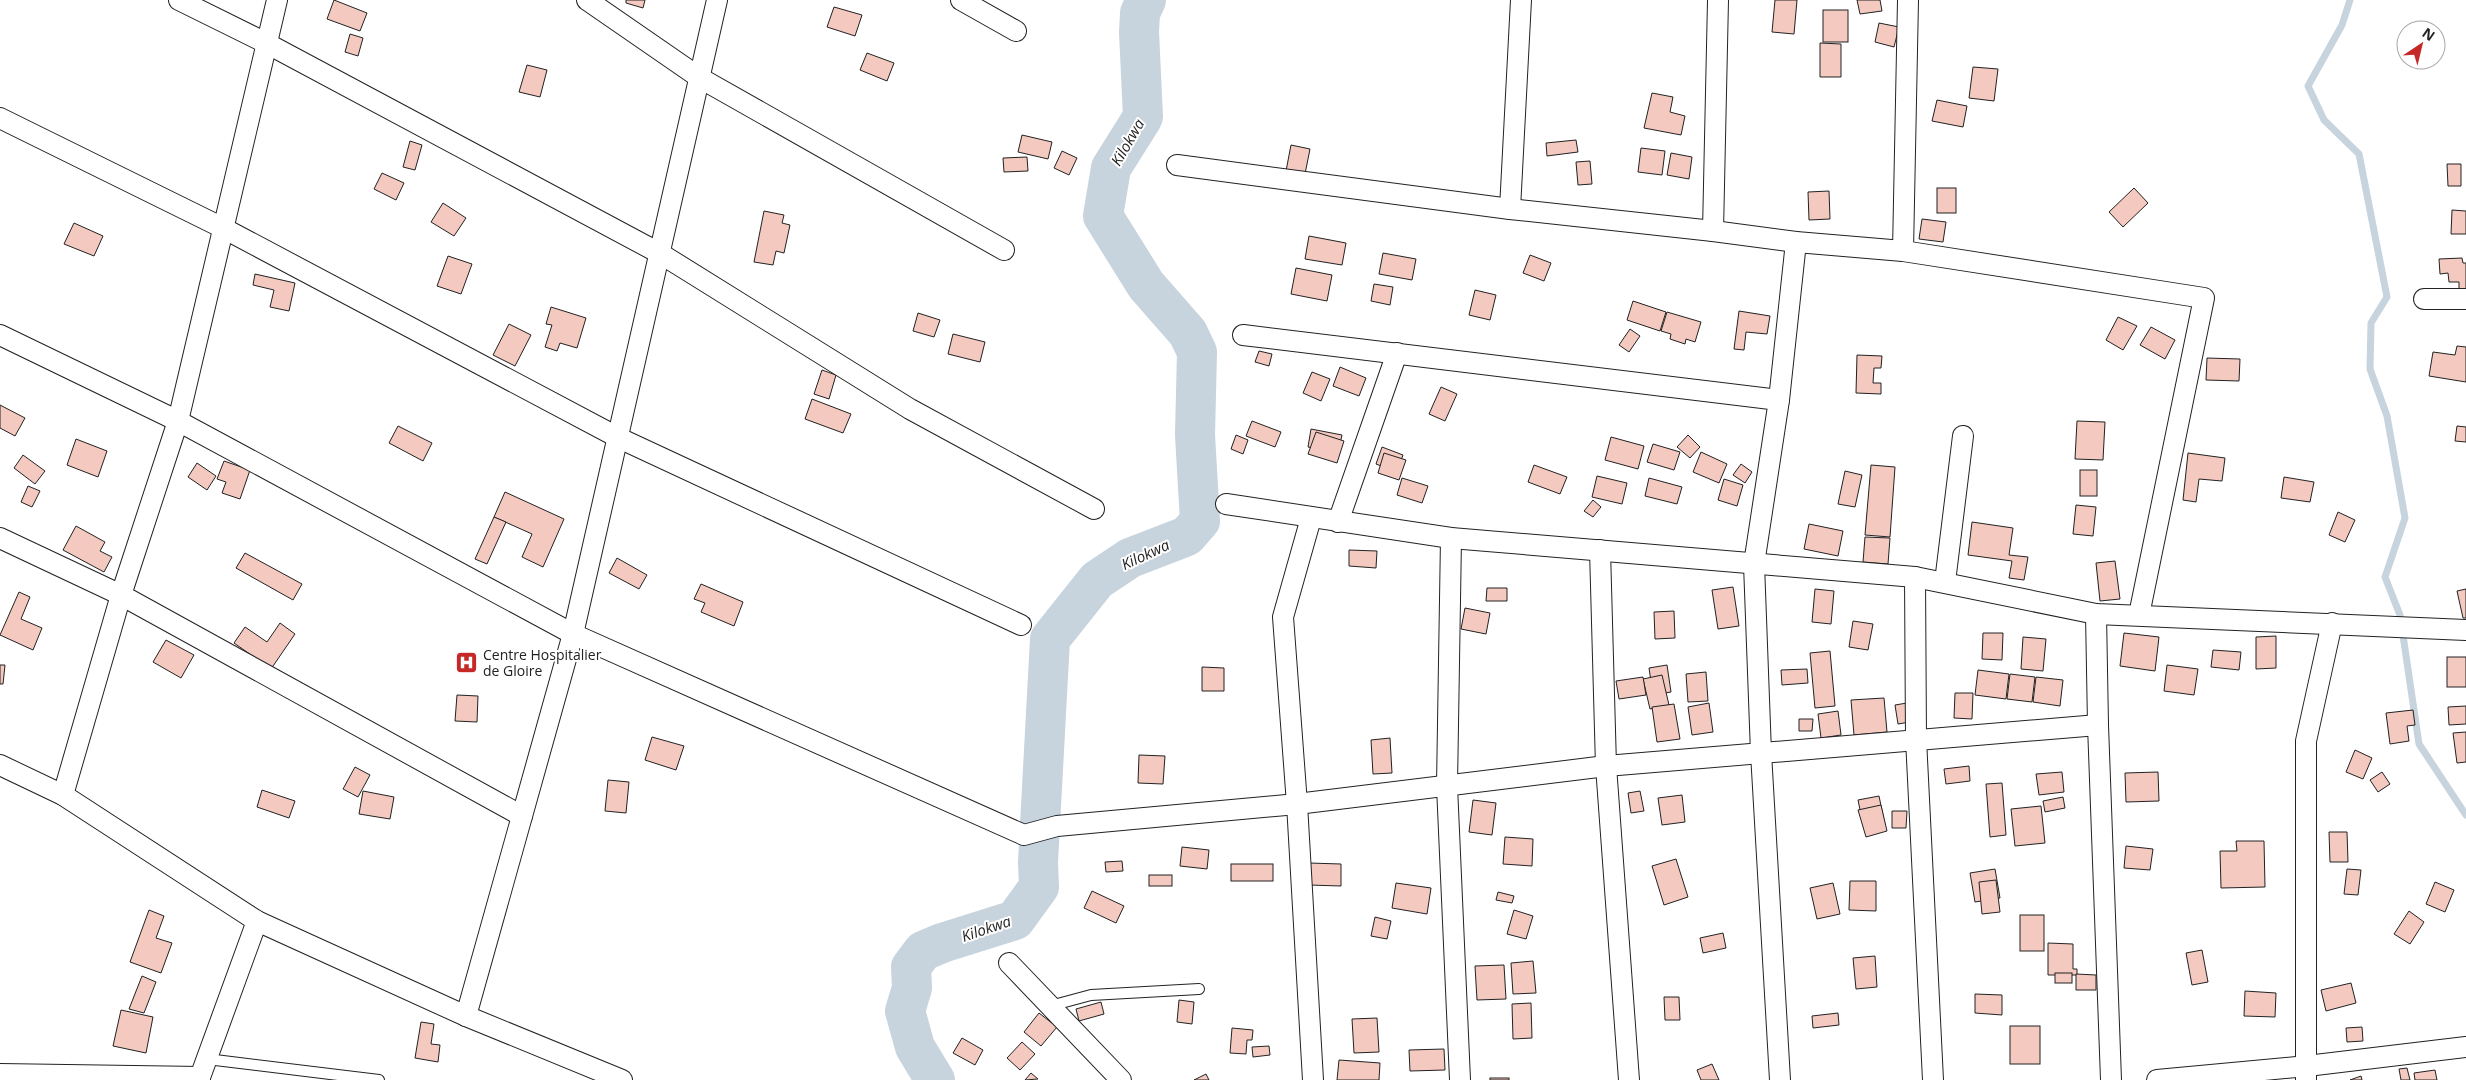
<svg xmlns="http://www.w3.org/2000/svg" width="2466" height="1080" viewBox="0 0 2466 1080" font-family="'Open Sans',sans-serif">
<rect width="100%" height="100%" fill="#fff"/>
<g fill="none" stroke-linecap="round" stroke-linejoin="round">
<path stroke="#c7d3dd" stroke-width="7" d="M2350,0l-8,25 -34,61 16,34 35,34 28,143 -16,26 -1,46 17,47 18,102 -20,59 15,38 19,129 47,71"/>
<path stroke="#c7d3dd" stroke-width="40" d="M935,1080l-20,-33 -10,-36 7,-23 -1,-21 12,-16 19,-8 73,-23 24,-33 -1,-25 12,-223 47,-59 33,-22 57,-22 13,-15 -5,-86 2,-83 -9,-19 -42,-48 -43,-69 8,-48 32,-51 -4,-85 1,-19 6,-13"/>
</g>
<g fill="#f3c9c0" stroke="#222">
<path d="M334,0l33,13 -7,18 -33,-12z"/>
<path d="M626,0h19l-2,8 -17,-5z"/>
<path d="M1775,0h22l-3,34 -22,-2z"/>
<path d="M1857,0h23l2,11 -22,3z"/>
<path d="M834,7l28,8 -7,21 -28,-9z"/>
<rect x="1823" y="10" width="25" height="32"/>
<path d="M1879,23l20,4 -5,20 -19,-5z"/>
<path d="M350,34l13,4 -5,18 -13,-4z"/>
<path d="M1820,43l21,1v33h-21z"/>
<path d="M867,53l27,10 -7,18 -27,-11z"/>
<path d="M527,65l20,5 -7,27 -21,-5z"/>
<path d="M1973,67l25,2 -4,32 -25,-3z"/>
<path d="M1652,93l21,4 -3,15 15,4 -4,19 -37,-7z"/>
<path d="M1937,100l30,6 -4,21 -31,-6z"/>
<path d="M1022,135l30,7 -4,17 -30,-7z"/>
<path d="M1576,140l2,12 -31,4 -1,-13z"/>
<path d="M410,141l12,4 -7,25 -12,-3z"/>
<path d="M1291,145l19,4 -5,25 -19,-3z"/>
<path d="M1641,148l24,3 -3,24 -24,-3z"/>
<path d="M1062,151l15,7 -8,17 -15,-7z"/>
<path d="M1671,153l21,4 -3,22 -22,-4z"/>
<path d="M1027,157l1,14 -24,1 -1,-14z"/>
<path d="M1590,161l2,23 -14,1 -2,-23z"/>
<path d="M2447,164h14v22h-13z"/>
<path d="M382,173l22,10 -8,17 -22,-11z"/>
<rect x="1937" y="188" width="19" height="25"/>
<path d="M2134,188l14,15 -25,24 -14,-15z"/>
<path d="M1829,191l1,28 -21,1 -1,-28z"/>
<path d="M443,203l23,15 -12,18 -23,-14z"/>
<path d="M2452,210l14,1v23h-15z"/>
<path d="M764,211l20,4 -2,8 8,2 -6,28 -8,-2 -3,14 -19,-3z"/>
<path d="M1922,219l24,3 -3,20 -24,-3z"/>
<path d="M74,223l29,13 -9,20 -30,-12z"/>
<path d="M1309,236l37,7 -4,22 -37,-6z"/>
<path d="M1383,253l33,6 -4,21 -33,-6z"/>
<path d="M1530,255l21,8 -7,18 -21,-8z"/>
<path d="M448,256l24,8 -11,30 -24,-8z"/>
<path d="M2462,258l1,5h3v29h-7v-10h-10l-1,-9 -8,1 -1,-15z"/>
<path d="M1296,268l36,7 -5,26 -36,-7z"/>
<path d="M255,274l40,9 -6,28 -19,-4 4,-17 -21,-5z"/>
<path d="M1374,284l19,3 -3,18 -19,-4z"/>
<path d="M1475,290l21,5 -6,25 -21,-5z"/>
<path d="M1633,301l33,11 -6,19 -33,-11z"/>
<path d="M551,307l35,11 -9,30 -17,-5 -3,8 -12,-4 7,-22 -6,-1z"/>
<path d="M1739,311l31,5 -3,18 -21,-2 -2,18 -10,-1z"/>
<path d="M1667,312l34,10 -6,20 -9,-3 -1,5 -15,-5 1,-5 -10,-3z"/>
<path d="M918,313l22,7 -6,17 -21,-6z"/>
<path d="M2118,317l19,9 -14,24 -17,-10z"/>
<path d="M509,324l22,11 -16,31 -22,-11z"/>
<path d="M2151,327l24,13 -10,19 -25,-14z"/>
<path d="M1630,329l10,7 -11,16 -10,-7z"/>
<path d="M953,334l32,8 -5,20 -32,-8z"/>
<path d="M2457,346l9,1v35l-37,-6 4,-24 22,3z"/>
<path d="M1259,351l13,3 -3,12 -14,-4z"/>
<path d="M1857,355l25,1 -1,12h-7l-1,15h8v11l-25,-1z"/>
<path d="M2207,358l33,1 -1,22 -33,-1z"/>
<path d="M1340,367l26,11 -7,18 -26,-10z"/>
<path d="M822,370l14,5 -7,24 -15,-5z"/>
<path d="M1312,372l18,7 -9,22 -18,-8z"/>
<path d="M1441,387l16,7 -12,27 -16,-7z"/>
<path d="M812,399l39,15 -8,19 -38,-14z"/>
<path d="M0,405l25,13 -10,18 -15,-8z"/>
<path d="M1252,421l29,11 -6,15 -29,-11z"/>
<path d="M2077,421l28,1 -2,38 -28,-1z"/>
<path d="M398,426l34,17 -9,18 -34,-18z"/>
<path d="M2457,426l9,1v15l-11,-1z"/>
<path d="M1311,429l31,6 -4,18 -30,-6z"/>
<path d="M1316,432l28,9 -7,22 -29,-9z"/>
<path d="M1236,435l12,5 -5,14 -12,-5z"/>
<path d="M1688,435l12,12 -10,11 -13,-11z"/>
<path d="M1611,437l33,9 -6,23 -33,-9z"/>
<path d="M76,439l31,12 -9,26 -31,-12z"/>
<path d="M1653,444l27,8 -6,18 -27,-8z"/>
<path d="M1382,447l21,8 -6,17 -21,-8z"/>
<path d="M1701,452l26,12 -8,19 -26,-11z"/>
<path d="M1384,453l22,7 -7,20 -21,-7z"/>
<path d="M2188,453l37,5 -3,23 -23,-2 -3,23 -13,-2z"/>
<path d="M23,455l22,16 -10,13 -21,-16z"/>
<path d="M224,461l26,9 -10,29 -18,-6 4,-11 -9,-3z"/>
<path d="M197,463l19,13 -9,14 -19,-13z"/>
<path d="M1741,464l11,8 -7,11 -12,-8z"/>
<path d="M1534,465l33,12 -7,17 -32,-12z"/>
<path d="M1871,465l24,2 -5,70 -25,-2z"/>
<rect x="2080" y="470" width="17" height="26"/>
<path d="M1845,471l17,4 -7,32 -17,-3z"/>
<path d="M1597,476l30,7 -5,21 -30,-7z"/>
<path d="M2284,477l30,5 -4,20 -29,-4z"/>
<path d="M1402,478l26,8 -6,17 -25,-8z"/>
<path d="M1649,478l33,9 -5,17 -32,-8z"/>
<path d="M1724,479l19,6 -6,21 -19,-6z"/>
<path d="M28,486l12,5 -8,16 -11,-5z"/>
<path d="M505,492l59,27 -21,48 -21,-10 10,-23 -38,-17z"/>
<path d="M1593,500l8,7 -8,10 -9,-6z"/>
<path d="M2076,505l20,2 -3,29 -20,-2z"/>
<path d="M2338,512l17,8 -10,22 -16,-7z"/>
<path d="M494,517l12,5 -19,42 -12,-5z"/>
<path d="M1972,522l41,6 -4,27 19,2 -4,23 -15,-2 3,-17 -44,-6z"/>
<path d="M1809,524l34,7 -5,25 -34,-7z"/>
<path d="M76,526l29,16 -5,9 12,6 -8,15 -41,-22z"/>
<path d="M1865,537l25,1 -2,26 -25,-2z"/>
<path d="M1349,550l28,1 -1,17 -27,-2z"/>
<path d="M245,553l57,31 -9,16 -57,-32z"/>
<path d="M617,558l30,17 -8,14 -30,-16z"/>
<path d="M2115,561l5,38 -20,2 -4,-38z"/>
<path d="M701,584l42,18 -9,24 -33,-14 4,-9 -11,-4z"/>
<path d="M1733,587l6,39 -21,3 -6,-39z"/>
<path d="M1487,588h20v13h-21z"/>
<path d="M1815,589l19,2 -3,33 -19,-2z"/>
<path d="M2466,589v29h-3l-6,-27z"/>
<path d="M19,592l11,5 -9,22 21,9 -9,22 -33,-15z"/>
<path d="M1465,608l25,5 -4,21 -25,-5z"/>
<path d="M1674,611l1,27 -20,1 -1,-27z"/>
<path d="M1853,621l20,3 -5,26 -19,-3z"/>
<path d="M280,623l15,11 -24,35 -37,-26 11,-16 22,15z"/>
<path d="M1983,633h20l-1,27 -20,-1z"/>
<path d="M2124,633l35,4 -4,34 -35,-5z"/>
<path d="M2276,636v32l-20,1v-32z"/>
<path d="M2023,637l23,2 -3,32 -22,-2z"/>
<path d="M166,640l28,15 -13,23 -28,-16z"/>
<path d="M2213,650l28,2 -2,18 -28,-3z"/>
<path d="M1830,651l5,55 -20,2 -5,-55z"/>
<rect x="2447" y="657" width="19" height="30"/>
<path d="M0,665h5l-2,19h-3z"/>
<path d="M1667,665l4,27 -18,3 -4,-27z"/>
<path d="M2167,665l31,4 -4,26 -30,-4z"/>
<path d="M1202,667l22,1v23h-22z"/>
<path d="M1807,669l1,14 -26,2 -1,-15z"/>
<path d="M1978,670l31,4 -3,25 -31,-4z"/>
<path d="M1706,672l2,29 -20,1 -2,-28z"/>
<path d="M2010,674l25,3 -3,25 -25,-3z"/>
<path d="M1662,675l7,30 -19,4 -7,-30z"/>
<path d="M1643,677l3,18 -27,4 -3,-18z"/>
<path d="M2036,677l27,3 -3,26 -27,-4z"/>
<path d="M1955,693h18l-1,26 -18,-1z"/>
<path d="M457,695l21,1 -1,26 -22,-1z"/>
<path d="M1884,698l3,34 -33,3 -3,-35z"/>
<path d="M1913,702l3,19 -18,3 -3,-19z"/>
<path d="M1709,703l4,29 -21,3 -4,-28z"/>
<path d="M1674,704l6,35 -23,3 -5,-35z"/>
<path d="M2466,706v18l-17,1 -1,-18z"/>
<path d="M2413,710l2,15 -8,1 2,15 -19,3 -4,-31z"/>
<path d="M1838,711l3,24 -20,3 -3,-24z"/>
<path d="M1799,719h14l-1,12h-13z"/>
<path d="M2466,732v30l-9,1 -4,-30z"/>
<path d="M652,737l32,9 -8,24 -31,-10z"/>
<path d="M1390,738l2,35 -19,1 -2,-34z"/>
<path d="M2355,750l17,8 -9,21 -17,-7z"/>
<path d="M1139,755l26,1 -2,28 -25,-1z"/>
<path d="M1969,766l1,15 -24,3 -2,-15z"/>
<path d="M355,767l15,8 -12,22 -15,-8z"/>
<path d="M2062,772l2,20 -25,3 -3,-21z"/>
<path d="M2158,772l1,29 -33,1 -1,-29z"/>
<path d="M2382,772l8,12 -12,8 -8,-12z"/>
<path d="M608,780l21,2 -3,31 -21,-2z"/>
<path d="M2002,783l4,52 -16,2 -4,-53z"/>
<path d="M262,790l33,11 -6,17 -32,-11z"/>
<path d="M363,791l31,6 -4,22 -31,-5z"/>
<path d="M1640,791l4,20 -13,2 -3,-20z"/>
<path d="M1682,795l3,27 -23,3 -4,-27z"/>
<path d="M1879,796l6,29 -21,4 -6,-29z"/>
<path d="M2063,797l2,11 -20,4 -2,-11z"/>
<path d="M1473,800l23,3 -4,32 -23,-3z"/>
<path d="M1881,805l6,26 -21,6 -8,-27z"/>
<path d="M2041,806l4,37 -30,3 -4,-37z"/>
<path d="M1892,811h15l-1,17h-14z"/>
<path d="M2329,832h18l1,30h-18z"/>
<path d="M1505,837l28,2 -1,27 -29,-2z"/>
<path d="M2236,841h28l1,46 -44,1 -1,-37h17z"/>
<path d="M2126,846l27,3 -3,21 -26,-2z"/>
<path d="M1182,847l27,3 -2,19 -27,-3z"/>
<path d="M1676,859l12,38 -24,8 -12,-39z"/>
<path d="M1122,861l1,10 -17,1 -1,-10z"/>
<path d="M1309,863l32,1v22l-33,-1z"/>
<rect x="1231" y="864" width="42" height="17"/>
<path d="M1995,869l5,29 -25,4 -5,-29z"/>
<path d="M2347,869l14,1 -3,25 -14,-1z"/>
<rect x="1149" y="875" width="23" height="11"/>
<path d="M1996,880l4,32 -18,2 -3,-32z"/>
<path d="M1850,881h26v30l-27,-1z"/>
<path d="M2435,882l19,8 -9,22 -19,-8z"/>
<path d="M1396,883l35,5 -4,26 -35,-6z"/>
<path d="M1833,883l7,31 -23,5 -7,-31z"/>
<path d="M1092,891l32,15 -8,17 -32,-15z"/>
<path d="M1498,892l16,4 -2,7 -16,-3z"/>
<path d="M149,910l15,6 -8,22 16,5 -11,30 -31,-11z"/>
<path d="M1514,910l19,6 -7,23 -19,-5z"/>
<path d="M2409,911l15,11 -14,22 -16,-10z"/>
<rect x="2020" y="915" width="24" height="36"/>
<path d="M1375,917l16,4 -4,18 -16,-3z"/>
<path d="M1723,933l3,15 -23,5 -3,-15z"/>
<path d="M2048,943l25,1v25h4v6h-29z"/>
<path d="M2202,950l6,32 -16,3 -6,-32z"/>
<path d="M1875,956l2,31 -21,2 -3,-31z"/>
<path d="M1533,961l3,32 -23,1 -2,-31z"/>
<path d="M1504,965l2,34 -29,1 -2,-34z"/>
<rect x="2055" y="973" width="17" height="10"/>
<path d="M2076,974l20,1v15h-20z"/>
<path d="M142,976l14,6 -12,31 -15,-4z"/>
<path d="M2351,983l5,20 -30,8 -5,-21z"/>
<path d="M2245,991l31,2 -1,24 -31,-1z"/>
<path d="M1975,994l27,1v20l-27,-2z"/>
<path d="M1664,997h15l1,23h-15z"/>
<path d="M1179,1000l15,2 -2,22 -15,-2z"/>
<path d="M1101,1002l3,12 -25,7 -3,-12z"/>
<path d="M1531,1003l1,35 -19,1 -1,-35z"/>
<path d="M121,1010l32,7 -7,36 -33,-7z"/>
<path d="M1039,1013l18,14 -16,19 -17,-14z"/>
<path d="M1838,1013l1,12 -26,3 -1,-12z"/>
<path d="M1377,1018l2,34 -25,1 -2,-34z"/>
<path d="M421,1022l13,2 -3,20 9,1 -2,17 -23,-4z"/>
<rect x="2010" y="1026" width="30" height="38"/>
<path d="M2362,1027l1,14 -16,1 -1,-14z"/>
<path d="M1232,1028l21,2 -1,10h-5l-1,14 -16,-1z"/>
<path d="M962,1038l21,12 -8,15 -22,-12z"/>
<path d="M1022,1042l13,12 -15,16 -13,-12z"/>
<path d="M1269,1046l1,9 -17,2 -1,-10z"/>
<path d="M1444,1049l1,21 -35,1 -1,-21z"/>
<path d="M1339,1060l41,3 -1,17h-42z"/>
<path d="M1712,1064l7,16h-18l-4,-10z"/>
<path d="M2407,1068l3,12h-9l-2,-11z"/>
<path d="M2435,1070l2,10h-22l-1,-7z"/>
<path d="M1031,1073l7,6 -13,1z"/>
<path d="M1206,1074l3,6h-15z"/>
<path d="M2361,1076l1,4h-12z"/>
<rect x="1490" y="1078" width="19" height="2"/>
</g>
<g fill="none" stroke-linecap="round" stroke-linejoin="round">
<defs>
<g id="service">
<path d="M1050,1006l41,-11 108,-6"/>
<path d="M207,1059l172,21"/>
</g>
<g id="minor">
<path d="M179,0l89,44 393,210 249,155 184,100"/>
<path d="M587,0l113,78 304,172"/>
<path d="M961,0l55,31"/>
<path d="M0,118l223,110 396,210 402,187"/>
<path d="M1177,165l333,44 203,22 83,11 107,9 301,47 -65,317"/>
<path d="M1510,209l11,-209"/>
<path d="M1713,231l5,-231"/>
<path d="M1903,251l5,-251"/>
<path d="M2424,299h42"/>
<path d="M0,335l178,86 395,213 451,201 33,-9 240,-22 309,-38 492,-41"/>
<path d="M1243,335l536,65"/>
<path d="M1226,504l225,34 464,39 181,37 370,16"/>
<path d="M1311,518l-28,99 14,187 16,276"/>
<path d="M1338,522l59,-169"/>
<path d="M0,538l121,57 401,221"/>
<path d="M1451,538l-4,248 13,294"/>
<path d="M1600,550l6,216 23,314"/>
<path d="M1915,577l1,162 17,341"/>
<path d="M1945,582l18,-146"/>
<path d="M2096,614l2,111 13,355"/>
<path d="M0,765l63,30 194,126 209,95 156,64"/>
<path d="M63,795l58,-200 57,-174 99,-421"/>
<path d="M1009,963l112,117"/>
<path d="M466,1016l107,-382 144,-634"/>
<path d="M0,1074l200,3"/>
<path d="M199,1080l58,-159"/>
<path d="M1780,1080l-19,-327 -7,-189 25,-164 17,-158"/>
<path d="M2157,1080l150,-14 159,-19"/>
<path d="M2306,1080v-339l26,-118"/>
</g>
</defs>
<use href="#service" stroke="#222" stroke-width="12"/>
<use href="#minor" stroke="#222" stroke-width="22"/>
<use href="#service" stroke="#fff" stroke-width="10"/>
<use href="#minor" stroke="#fff" stroke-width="20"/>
</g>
<defs>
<symbol id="hospital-square" viewBox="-11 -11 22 22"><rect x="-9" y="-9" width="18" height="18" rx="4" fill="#c62828" stroke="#fff"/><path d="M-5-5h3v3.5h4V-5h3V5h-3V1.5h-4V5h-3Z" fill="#fff"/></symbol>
</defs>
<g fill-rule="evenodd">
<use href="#hospital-square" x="454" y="650" width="25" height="25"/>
</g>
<g text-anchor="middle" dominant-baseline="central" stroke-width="4" stroke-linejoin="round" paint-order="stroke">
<g font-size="14" fill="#222" stroke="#fff" text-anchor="start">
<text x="483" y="654">Centre Hospitalier<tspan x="483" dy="16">de Gloire</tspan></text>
</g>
<g font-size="15" font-style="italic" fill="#222" stroke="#fff">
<text transform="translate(1127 142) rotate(-60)">Kilokwa</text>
<text transform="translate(1145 554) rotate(-25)">Kilokwa</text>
<text transform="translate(986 928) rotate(-19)">Kilokwa</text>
</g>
</g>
<g transform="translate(2421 45) rotate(35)"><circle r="24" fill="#ffffff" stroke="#a7a7a7"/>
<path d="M0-4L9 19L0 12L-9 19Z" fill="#c62828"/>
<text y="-8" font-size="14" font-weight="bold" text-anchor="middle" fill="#222222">N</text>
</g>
</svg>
